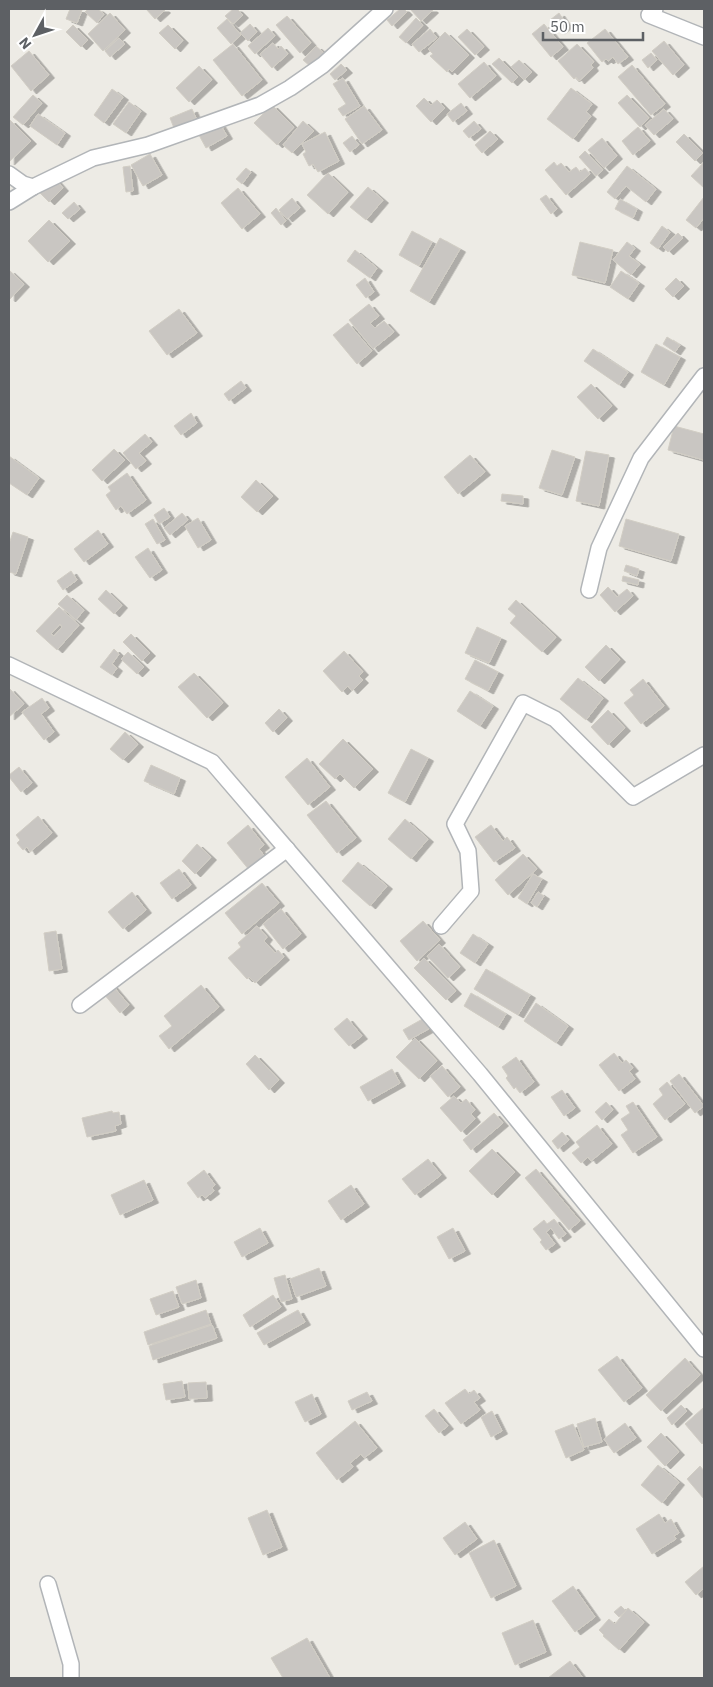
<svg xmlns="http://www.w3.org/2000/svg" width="713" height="1687" viewBox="0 0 713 1687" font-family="'IBM Plex Sans',sans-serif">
<defs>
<filter id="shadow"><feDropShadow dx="5.5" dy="3" stdDeviation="0" flood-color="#0004"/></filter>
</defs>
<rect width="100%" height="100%" fill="#edebe5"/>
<g fill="#c9c6c2" stroke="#d1cdc4" fill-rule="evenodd" filter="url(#shadow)">
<path d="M70,9l12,1 -5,13 -11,-4z"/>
<path d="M88,9h10l6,5 -7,9 -12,-11z"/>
<path d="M146,9h18l1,1 -10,9z"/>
<path d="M233,9h4l6,6 -10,9 -8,-8z"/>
<path d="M400,9h4l3,3 -15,14 -5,-6z"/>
<path d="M410,9h22l1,1 -12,11z"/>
<path d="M110,13l15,17 -22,21 -15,-17z"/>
<path d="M559,13l8,12 -8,6 -9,-11z"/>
<path d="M287,16l24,27 -11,10 -24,-28z"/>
<path d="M416,18l7,7 -17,18 -7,-6z"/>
<path d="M227,19l14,16 -10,9 -14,-16z"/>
<path d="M250,24l7,8 -9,9 -8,-8z"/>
<path d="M544,24l19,23 -12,10 -19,-23z"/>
<path d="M73,25l15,15 -7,7 -15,-15z"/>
<path d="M168,25l15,15 -8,9 -16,-16z"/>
<path d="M268,28l7,8 -20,18 -7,-8z"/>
<path d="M430,29l7,9 -18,14 -7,-8z"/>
<path d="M467,29l17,18 -9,8 -17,-18z"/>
<path d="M605,29l23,28 -10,7 -5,-7 -5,4 -2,-2 -4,3 -15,-19z"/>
<path d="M445,32l24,23 -17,17 -3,-3 -2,3 -17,-16 3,-2 -5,-5z"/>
<path d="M119,38l6,6 -15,13 -5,-6z"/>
<path d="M664,41l20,24 -11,10 -21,-24z"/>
<path d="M273,43l5,6 3,-3 7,8 -16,14 -12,-14z"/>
<path d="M233,44l29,36 -20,16 -29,-36z"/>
<path d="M577,44l17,18 -3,3 2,3 -14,13 -3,-4 -2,2 -16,-18z"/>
<path d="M316,46l8,7 -13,14 -8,-7z"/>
<path d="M29,51l20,24 -18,16 -20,-25z"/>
<path d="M651,53l6,7 -9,8 -6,-8z"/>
<path d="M499,58l19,19 -6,6 -20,-19z"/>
<path d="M519,60l13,12 -8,8 -13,-13z"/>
<path d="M484,62l12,14 -26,22 -12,-14z"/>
<path d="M341,64l6,6 -12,10 -5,-6z"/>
<path d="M632,65l33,39 -14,11 -33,-38z"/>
<path d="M199,66l13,14 -23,22 -13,-14z"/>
<path d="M343,78l17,28 -17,10 -5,-7 8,-5 -13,-20z"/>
<path d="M571,88l21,16 -6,8 5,4 -18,23 -26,-20z"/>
<path d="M112,89l11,8 -19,26 -10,-8z"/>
<path d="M33,95l9,8 -19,22 -10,-8z"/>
<path d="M627,95l22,23 -9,9 -22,-24z"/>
<path d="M424,98l7,7 6,-5 8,8 -14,14 -15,-16z"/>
<path d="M129,102l12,9 -15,22 -13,-9z"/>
<path d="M461,103l6,8 -14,11 -6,-8z"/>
<path d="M272,105l22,22 -17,18 -23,-22z"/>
<path d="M364,106l18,24 -20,14 -17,-25z"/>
<path d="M192,109l4,9 -22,10 -4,-10z"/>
<path d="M664,109l9,10 -19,16 -9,-10z"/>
<path d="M38,114l27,19 -8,12 -27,-19z"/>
<path d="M10,120l21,21 -22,21v-41z"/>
<path d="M303,121l11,10 -22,22 -9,-8z"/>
<path d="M474,121l7,8 -12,9 -6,-7z"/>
<path d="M220,124l7,12 -21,12 -7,-13z"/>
<path d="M638,127l12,14 -17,14 -11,-14z"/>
<path d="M490,131l8,8 -16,14 -7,-8z"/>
<path d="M325,132l14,29 -21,11 -5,-8 -4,2 -6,-12 3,-2 -4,-8z"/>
<path d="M684,134l19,19 -8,8 -19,-19z"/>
<path d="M352,136l7,9 -9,7 -7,-9z"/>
<path d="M602,138l15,18 -13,12 -16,-18z"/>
<path d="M585,151l18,19 -7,6 -17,-19z"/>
<path d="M150,154l12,21 -19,11 -12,-21z"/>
<path d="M554,162l3,4 4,-3 8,9 7,-5 4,5 5,-4 5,6 -24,21 -21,-25z"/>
<path d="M704,162v26l-13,-12z"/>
<path d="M130,166l3,25 -7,1 -3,-25z"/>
<path d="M627,166l29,23 -10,13 -20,-16 -11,13 -8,-7z"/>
<path d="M246,168l5,4 -9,12 -6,-5z"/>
<path d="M328,173l20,19 -20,22 -21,-19z"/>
<path d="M55,179l8,9 -14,14 -9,-9z"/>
<path d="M368,187l15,13 -17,20 -16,-13z"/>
<path d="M238,188l22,26 -18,15 -21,-26z"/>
<path d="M546,195l11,14 -6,5 -11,-15z"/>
<path d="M704,197v21l-8,10 -10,-8z"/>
<path d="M292,198l8,10 -13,11 -8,-9z"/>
<path d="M620,199l17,10 -4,9 -18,-9z"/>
<path d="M74,202l6,7 -12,10 -6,-6z"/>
<path d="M276,208l10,13 -5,4 -10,-12z"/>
<path d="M49,220l21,21 -22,21 -20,-21z"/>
<path d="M662,226l8,6 -12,17 -8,-6z"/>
<path d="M412,231l20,11 -13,24 -20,-11z"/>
<path d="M678,233l5,5 -15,14 -5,-5z"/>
<path d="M440,238l20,11 -31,53 -19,-11z"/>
<path d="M580,242l33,8 -8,33 -33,-8z"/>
<path d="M627,242l8,6 -6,8 11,8 -9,11 -18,-15z"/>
<path d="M355,250l22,18 -7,10 -23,-17z"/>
<path d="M9,270l15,14 -14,15 -1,-1z"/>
<path d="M621,271l18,12 -11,16 -18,-12z"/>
<path d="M365,278l9,14 -8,6 -10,-13z"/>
<path d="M676,278l8,8 -11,11 -8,-8z"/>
<path d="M369,304l10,12 -9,7 5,5 9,-7 10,11 -21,17 -24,-29z"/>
<path d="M179,309l18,24 -30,22 -18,-24z"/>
<path d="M348,323l24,28 -15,13 -24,-29z"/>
<path d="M667,337l13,8 -5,7 -12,-8z"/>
<path d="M656,344l24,13 -16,28 -23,-13z"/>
<path d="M593,349l35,23 -9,13 -35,-24z"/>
<path d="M241,381l5,7 -17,13 -5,-7z"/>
<path d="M591,384l21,22 -14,13 -21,-22z"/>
<path d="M191,413l6,10 -16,12 -7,-9z"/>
<path d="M674,426l30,8v26l-36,-10z"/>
<path d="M145,434l7,8 -13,11 7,8 -10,8 -13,-16z"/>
<path d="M114,449l11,11 -23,21 -10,-11z"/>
<path d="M552,450l23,7 -13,38 -23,-7z"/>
<path d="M586,451l23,4 -10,51 -23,-5z"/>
<path d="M470,455l15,17 -27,22 -14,-17z"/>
<path d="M9,456l30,22 -12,17 -18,-12z"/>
<path d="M127,473l19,27 -19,14 -6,-8 -5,4 -10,-15 5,-4 -3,-4z"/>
<path d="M256,480l17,16 -16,16 -16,-15z"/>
<path d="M502,494l21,2v8l-22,-3z"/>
<path d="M164,508l6,9 -11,7 -5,-9z"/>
<path d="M182,513l6,7 -18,15 -6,-7z"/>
<path d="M198,518l13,22 -13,8 -13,-22z"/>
<path d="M153,519l12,21 -8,4 -12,-20z"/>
<path d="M626,519l53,15 -8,27 -52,-15z"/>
<path d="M98,530l10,14 -24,18 -10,-13z"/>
<path d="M13,532l15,5 -12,37 -7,-2v-28z"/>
<path d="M148,548l14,22 -12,8 -15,-21z"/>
<path d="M626,565l13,4 -2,7 -13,-5z"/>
<path d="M71,571l6,9 -14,10 -6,-9z"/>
<path d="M623,576l16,4 -1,5 -16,-4z"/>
<path d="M608,587l9,10 10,-8 6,7 -18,16 -15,-17z"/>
<path d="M106,590l16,15 -8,9 -16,-15z"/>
<path d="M67,595l17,15 -8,10 -18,-16z"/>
<path d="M516,600l40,37 -14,15 -32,-29 6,-7 -8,-7z"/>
<path d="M59,607l20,18 -22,25 -21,-19zM60,624l2,3 -8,9 -3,-2z"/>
<path d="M477,627l24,11 -12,25 -24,-10z"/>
<path d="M131,634l19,19 -8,8 -19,-19z"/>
<path d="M606,645l14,14 -21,22 -14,-14z"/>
<path d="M114,649l5,5 -7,10 5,4 -5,7 -12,-8z"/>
<path d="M344,651l19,21 -4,4 4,4 -11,11 -4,-5 -6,6 -19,-21z"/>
<path d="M128,652l16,15 -7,7 -16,-15z"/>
<path d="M475,660l23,12 -10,19 -23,-12z"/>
<path d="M194,673l29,30 -16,15 -29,-31z"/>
<path d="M578,678l25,20 -17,22 -26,-21z"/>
<path d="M643,679l21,27 -23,18 -17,-21 10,-8 -4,-5z"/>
<path d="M9,688l15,16 -15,13z"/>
<path d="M470,691l23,15 -13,20 -23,-15z"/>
<path d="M42,698l7,10 -8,6 13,18 -10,8 -22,-28z"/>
<path d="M279,709l8,9 -14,14 -8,-9z"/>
<path d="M608,710l17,18 -17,17 -17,-18z"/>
<path d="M125,732l13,12 -15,16 -13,-11z"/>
<path d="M343,739l30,30 -19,19 -14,-14 -5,5 -16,-15z"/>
<path d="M411,749l17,9 -23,44 -17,-9z"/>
<path d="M307,758l23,29 -22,18 -23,-28z"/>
<path d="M151,765l29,13 -6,16 -30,-13z"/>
<path d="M19,767l13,16 -11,9 -12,-15v-2z"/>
<path d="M326,801l30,37 -19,15 -30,-38z"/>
<path d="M38,816l14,17 -22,19 -3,-5 -4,3 -6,-7 3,-3 -4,-5z"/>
<path d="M405,819l23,20 -17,20 -23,-20z"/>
<path d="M248,825l16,20 -5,4 7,9 -16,13 -23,-28z"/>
<path d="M491,825l12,16 4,-4 8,11 -21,14 -19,-25z"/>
<path d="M197,844l14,13 -16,17 -13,-13z"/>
<path d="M523,854l14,15 -29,26 -13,-15z"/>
<path d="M358,862l29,24 -17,20 -28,-25z"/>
<path d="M179,869l12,16 -19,14 -12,-16z"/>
<path d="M533,874l9,5 -15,25 -9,-6z"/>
<path d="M262,883l17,20 -37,31 -17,-21z"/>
<path d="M132,892l14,18 -23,19 -15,-17z"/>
<path d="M538,892l6,4 -7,11 -6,-4z"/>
<path d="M281,909l20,25 -18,15 -20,-25z"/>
<path d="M423,921l17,19 -23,21 -17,-20z"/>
<path d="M257,926l10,11 -3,4 11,12 3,-3 6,7 -29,26 -6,-6 -2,2 -19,-21 13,-11 -3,-4z"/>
<path d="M56,931l6,38 -13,2 -5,-38z"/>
<path d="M473,934l15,10 -13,19 -15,-10z"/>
<path d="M439,944l21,23 -12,11 -21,-22z"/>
<path d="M424,958l32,33 -10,9 -32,-32z"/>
<path d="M486,969l44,26 -12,20 -44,-26z"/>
<path d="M112,985l17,20 -9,8 -17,-20z"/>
<path d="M201,985l18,22 -50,42 -10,-13 13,-10 -8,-10z"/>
<path d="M471,993l35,21 -8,13 -34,-21z"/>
<path d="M536,1003l32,23 -12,17 -32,-22z"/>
<path d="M426,1017l6,10 -23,13 -6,-10z"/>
<path d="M347,1018l15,18 -13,10 -15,-17z"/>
<path d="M415,1038l22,23 -18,18 -23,-22z"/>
<path d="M614,1053l8,10 4,-3 7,8 -4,3 6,8 -16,12 -20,-26z"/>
<path d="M255,1055l24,25 -10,10 -23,-26z"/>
<path d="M516,1057l18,25 -14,11 -4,-6 -2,2 -8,-11 2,-2 -6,-9z"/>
<path d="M442,1066l18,21 -12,10 -18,-21z"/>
<path d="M392,1069l8,14 -32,18 -8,-14z"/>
<path d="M679,1074l25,32 -9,7 -25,-32z"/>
<path d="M667,1082l18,22 -20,16 -12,-16 10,-9 -4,-6z"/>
<path d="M562,1090l13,18 -11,8 -13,-19z"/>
<path d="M454,1096l7,7 5,-4 9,11 -4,4 4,5 -14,13 -21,-24z"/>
<path d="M606,1102l7,8 -11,10 -7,-8z"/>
<path d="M633,1102l24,35 -24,16 -12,-18 7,-5 -7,-11 9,-6 -4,-7z"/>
<path d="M112,1111l1,2 6,-1 2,12 -6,2 1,5 -29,6 -5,-19z"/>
<path d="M494,1113l9,10 -32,27 -8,-10z"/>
<path d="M597,1125l15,19 -21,17 -3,-4 -7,6 -9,-10 8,-6 -4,-5z"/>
<path d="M562,1132l7,8 -11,9 -6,-8z"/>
<path d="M492,1149l23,23 -23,23 -23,-24z"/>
<path d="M428,1159l13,16 -26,20 -13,-16z"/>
<path d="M536,1169l44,52 -11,9 -44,-52z"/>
<path d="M204,1170l11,15 -3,3 2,3 -9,7 -3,-3 -4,3 -11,-15z"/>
<path d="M144,1180l9,20 -33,15 -9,-20z"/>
<path d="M351,1185l13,19 -23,16 -13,-19z"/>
<path d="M554,1219l12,15 -7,5 -8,-11 -5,4 9,12 -9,6 -6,-8 2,-2 -9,-11 11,-9 3,4z"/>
<path d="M260,1228l8,15 -26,14 -8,-15z"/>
<path d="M453,1228l12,23 -16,8 -12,-22z"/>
<path d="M319,1268l7,18 -30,11 -6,-18z"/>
<path d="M285,1275l7,24 -11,3 -7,-24z"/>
<path d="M196,1280l5,18 -19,6 -6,-17z"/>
<path d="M173,1291l6,16 -23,8 -6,-16z"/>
<path d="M273,1295l8,12 -31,20 -7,-12z"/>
<path d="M206,1310l5,14 -63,21 -4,-13z"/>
<path d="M298,1310l7,12 -41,23 -7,-12z"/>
<path d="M212,1325l5,13 -64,22 -4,-14z"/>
<path d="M617,1356l25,32 -18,14 -26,-32z"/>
<path d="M685,1358l15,17 -39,36 -15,-16z"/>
<path d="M182,1381l3,16 -19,3 -3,-16z"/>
<path d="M206,1382l1,16 -18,1 -1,-16z"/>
<path d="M465,1389l4,5 5,-4 6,8 -6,4 6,8 -19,14 -16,-21z"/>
<path d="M367,1392l5,9 -20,9 -4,-9z"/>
<path d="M312,1394l9,20 -16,8 -10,-20z"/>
<path d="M681,1405l6,6 -15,14 -5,-7z"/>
<path d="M703,1408l1,2v32l-2,2 -17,-20z"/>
<path d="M434,1409l14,17 -9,7 -14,-17z"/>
<path d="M492,1411l10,20 -11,6 -10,-20z"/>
<path d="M595,1418l7,24 -18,5 -7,-23z"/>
<path d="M355,1421l22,27 -13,10 -3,-4 -11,9 3,4 -16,13 -21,-27z"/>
<path d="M625,1423l11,15 -22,15 -10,-14z"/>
<path d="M573,1424l11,26 -18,8 -11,-27z"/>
<path d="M661,1433l18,19 -14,14 -18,-19z"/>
<path d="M658,1465l21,17 -17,21 -21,-18z"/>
<path d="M700,1466l4,5v28l-17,-20z"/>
<path d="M267,1510l15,37 -19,8 -15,-37z"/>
<path d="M659,1514l6,9 6,-4 8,14 -5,3 2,3 -24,15 -16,-25z"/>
<path d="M465,1522l12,17 -22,16 -12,-17z"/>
<path d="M494,1540l22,46 -25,12 -22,-45z"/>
<path d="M704,1566v22l-8,7 -11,-13z"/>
<path d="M573,1586l22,31 -20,15 -23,-31z"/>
<path d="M621,1606l5,5 -7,6 -5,-5z"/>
<path d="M628,1608l16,14 -25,28 -16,-14 1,-1 -5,-5 10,-11 6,5z"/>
<path d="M533,1620l13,32 -31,13 -13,-32z"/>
<path d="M307,1638l23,40h-47l-12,-20z"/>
<path d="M570,1661l13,17h-35z"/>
</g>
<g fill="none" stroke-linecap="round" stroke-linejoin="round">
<defs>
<g id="minor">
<path d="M655,9l-6,6 55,22"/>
<path d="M9,174l14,10 10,3"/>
<path d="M9,202l24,-15 60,-29 55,-13 112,-40 30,-17 33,-23 62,-56"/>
<path d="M589,590l10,-42 42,-90 63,-82"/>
<path d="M9,665l203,97 268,312 224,275"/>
<path d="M441,926l30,-35 -3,-40 -13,-27 68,-121 32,16 78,78 71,-42"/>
<path d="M80,1005l207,-156"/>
<path d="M48,1584l23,80v14"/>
</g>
</defs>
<use href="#minor" stroke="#b2b5b8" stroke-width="18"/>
<use href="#minor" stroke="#fff" stroke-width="15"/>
</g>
<rect width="713" height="1687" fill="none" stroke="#5d6064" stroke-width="20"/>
<g transform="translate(35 35) rotate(230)" stroke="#ffffff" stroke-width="4" paint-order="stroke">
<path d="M0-4L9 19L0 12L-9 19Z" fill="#5d6064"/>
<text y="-8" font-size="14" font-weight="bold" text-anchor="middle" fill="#5d6064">N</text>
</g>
<path d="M543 32v8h100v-8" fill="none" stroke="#5d6064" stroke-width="2.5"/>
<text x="550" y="32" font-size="15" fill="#5d6064" stroke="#ffffff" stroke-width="4" paint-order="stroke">50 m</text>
</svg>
